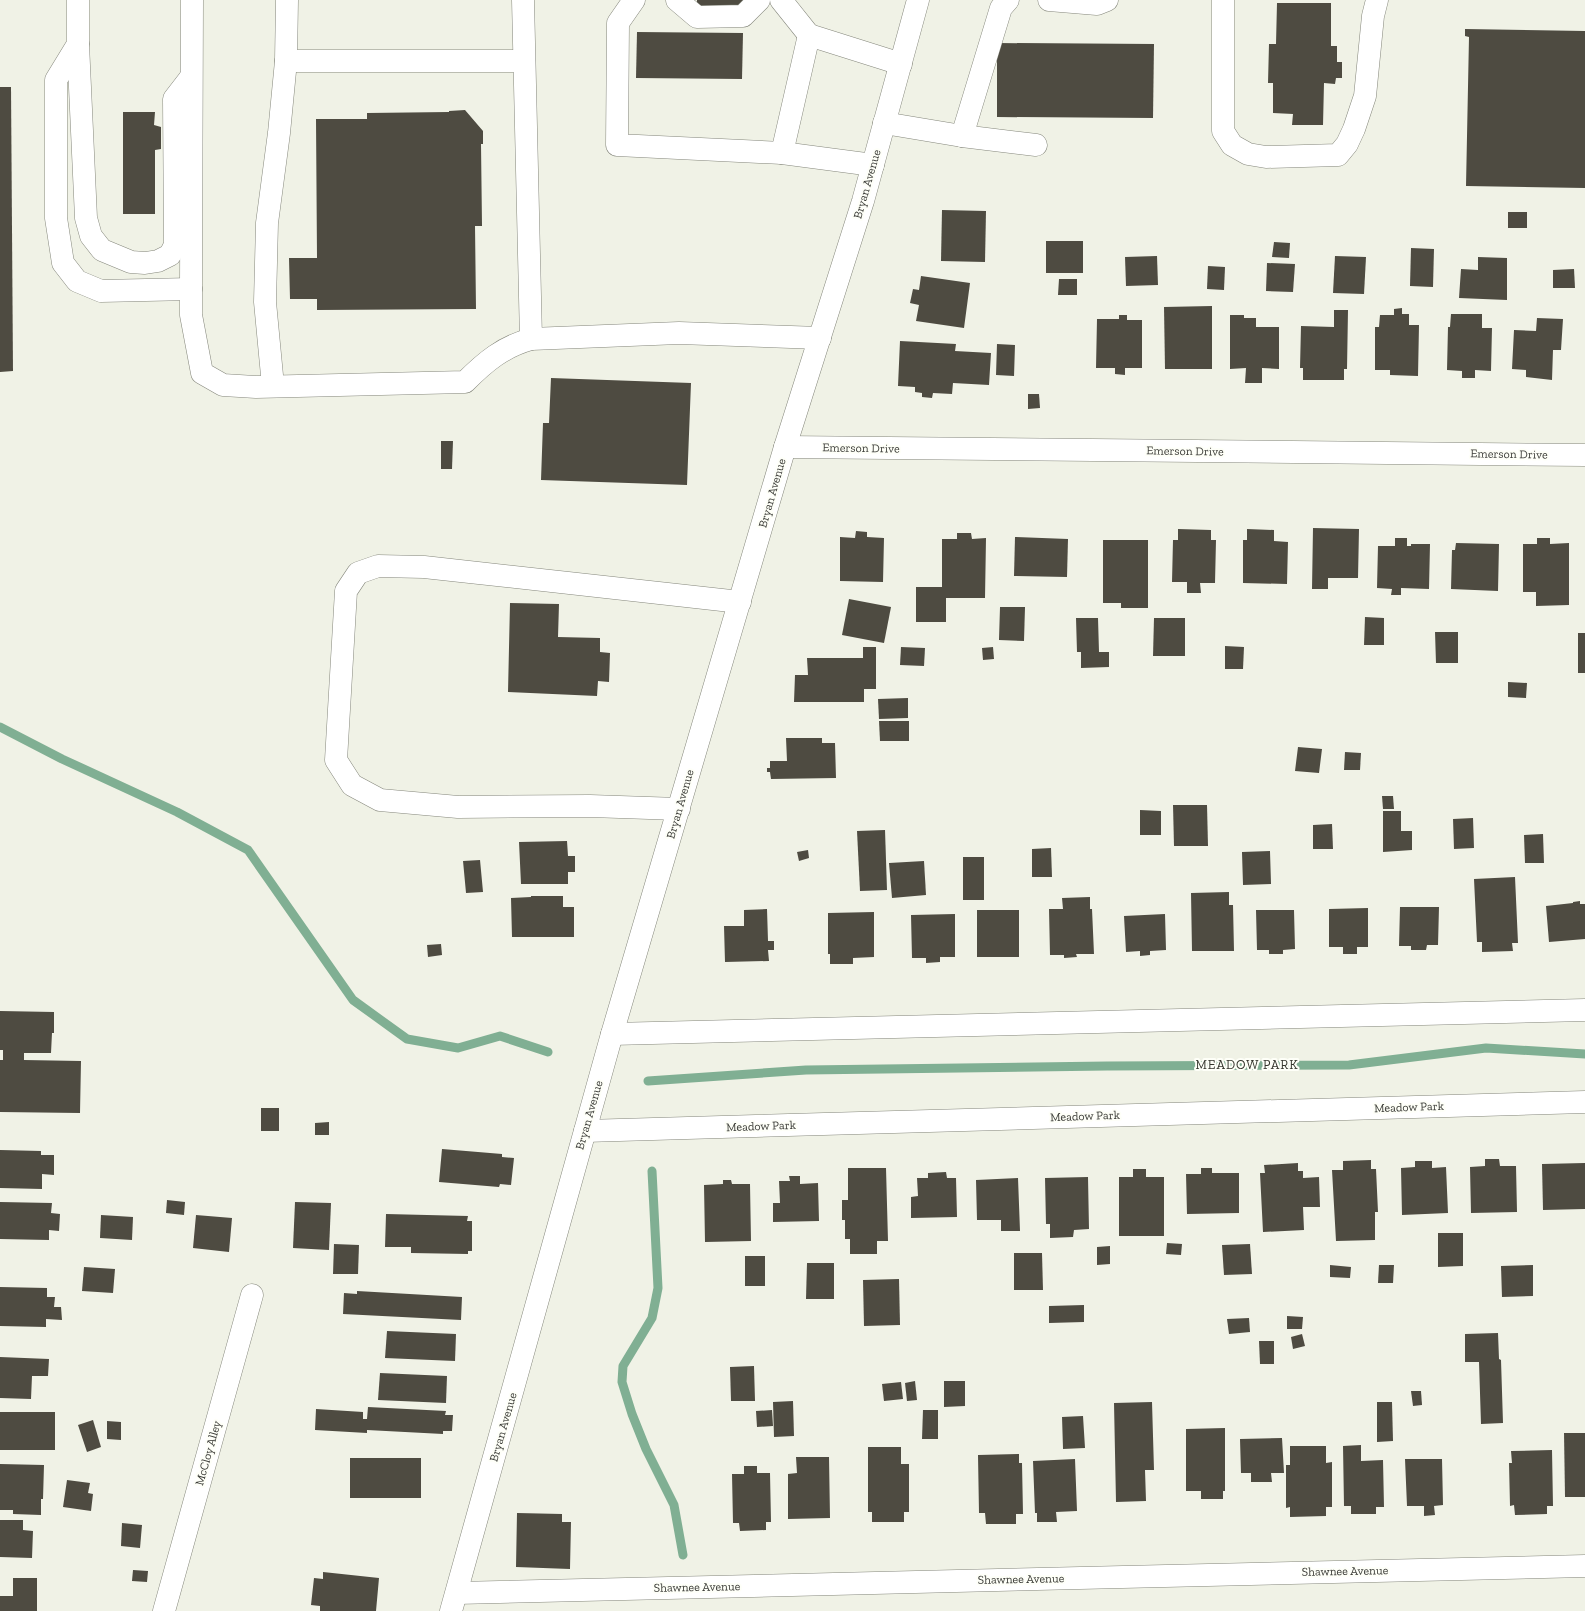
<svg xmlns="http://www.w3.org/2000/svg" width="1585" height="1611" viewBox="0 0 1585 1611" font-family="'Zilla Slab',serif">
<rect width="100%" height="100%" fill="#f0f2e6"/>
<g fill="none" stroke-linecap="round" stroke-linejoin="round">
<g stroke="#80af93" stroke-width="9">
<path d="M0,727l62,32 115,53 71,38 105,150 54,39 51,9 42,-12 48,16"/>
<path d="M648,1081l158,-11 301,-4 242,-1 137,-17 99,6"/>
<path d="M652,1171l6,117 -6,30 -29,48 -1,16 10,32 14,35 28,56 9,50"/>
</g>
</g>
<g fill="#4e4b41">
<path d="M697,0h46v25l-46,-1z"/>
<path d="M1277,3h54v43h6v16h5v16h-6l-1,6 -11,-1 -1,42h-31l1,-11 -20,-1v-30h-5l1,-39h7z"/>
<path d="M1465,29l120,2v157l-119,-2 3,-149 -4,-1z"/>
<path d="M637,32l106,1 -1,46 -106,-1z"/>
<path d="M997,43l157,1 -1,74 -156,-1z"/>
<path d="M0,87h11l2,284 -13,1z"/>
<path d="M465,110l18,21v13h-2l1,82h-7l1,83 -159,1v-11h-27l-1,-41h28l-1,-139h51v-6l82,-1v-1z"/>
<path d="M123,112h32l-1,13 7,2v22l-6,1v64h-32z"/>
<path d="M942,210l44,1 -1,51 -44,-1z"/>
<rect x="1508" y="212" width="19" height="16"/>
<rect x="1046" y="241" width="37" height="32"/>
<path d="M1274,242l16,1 -1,15 -17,-1z"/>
<path d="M1411,248l23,1 -1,38 -23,-1z"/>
<path d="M1157,256l1,29 -32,1 -1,-29z"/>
<path d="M1335,256l31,1 -2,37 -31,-1z"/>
<path d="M1478,257l29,1v42l-48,-2 2,-29 17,1z"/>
<path d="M1267,263l28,1 -2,28 -27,-1z"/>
<path d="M1208,266l17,1 -1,23 -17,-1z"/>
<path d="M1574,269l1,19h-22v-18z"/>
<path d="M921,276l49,7 -6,45 -48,-7 3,-16 -9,-2 3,-14 6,1z"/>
<path d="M1059,279h18v16h-19z"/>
<path d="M1212,306v63h-47l-1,-62z"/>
<path d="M1402,308v6h7v11h10l-1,51 -28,-1v-5h-15v-43h4l1,-12h14v-6z"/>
<path d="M1334,310h14l-1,59h-3v11h-41v-12h-3l1,-42 33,1z"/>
<path d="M1451,314h31v14h10l-1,43 -16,-1v8h-13v-7l-15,-1 1,-43h2z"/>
<path d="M1119,315h8v5h15v48h-17v7l-10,-1v-6h-19l1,-49h22z"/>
<path d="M1230,315h14v3h12v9h23v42l-17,-1v15h-17l1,-15 -16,1z"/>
<path d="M1537,318l26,1 -2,31h-8l-1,30 -26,-3v-7l-14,-1 2,-39 22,1z"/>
<path d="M900,341l56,3 -1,7 36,2 -2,32 -36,-2 -1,11 -19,-1 -1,5 -10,-1v-4l-7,-1v-5l-17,-1z"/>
<path d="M997,344l18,1 -1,31 -18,-1z"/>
<path d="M551,378l140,5 -4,102 -146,-5 2,-57h6z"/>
<path d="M1028,394h11l1,14 -12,1z"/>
<path d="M441,441h12l-1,28h-11z"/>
<path d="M1313,528l46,1 -1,49h-30v11h-16z"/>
<path d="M1178,529l33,1v10h5l-1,43h-15l1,10h-14v-11h-15l1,-42h5z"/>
<path d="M1247,529l27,1v11l14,1 -1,42 -44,-1v-43h4z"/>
<path d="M856,531l11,1v5l17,1 -1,44 -43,-1v-44l15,1z"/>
<path d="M957,533h14l1,6 14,-1 -1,60h-39v24h-30v-35h26v-48h15z"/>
<path d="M1015,537l53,2 -1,38 -53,-1z"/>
<path d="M1395,538h12v8h4v-2h19l-1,45 -28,-1v7h-10l1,-6 -15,-1 1,-42h17z"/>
<path d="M1537,538h13v6l19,-1v62l-33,1v-14h-13v-48h14z"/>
<path d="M1103,540h45v68h-27v-5h-18z"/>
<path d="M1456,543l43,1 -1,47 -47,-2 1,-39h3z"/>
<path d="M849,599l42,8 -7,36 -42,-8z"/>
<path d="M510,603l49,1 -1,33 42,1v14l10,1 -1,29 -11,-1 -1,15 -89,-4z"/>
<path d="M1000,607h25l-1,34 -25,-1z"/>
<path d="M1365,617l19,1v27h-20z"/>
<path d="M1076,618h22l1,34h10v15l-28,1v-16h-4z"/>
<path d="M1154,618h31v38h-32z"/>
<path d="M1435,632h23v31h-22z"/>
<rect x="1578" y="633" width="7" height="40"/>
<path d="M1225,646l19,1 -1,22h-18z"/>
<path d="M863,647h13v42h-12v13h-70l1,-27h13l-1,-17h56z"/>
<path d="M901,647l24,1 -1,18 -24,-1z"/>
<path d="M993,647l1,12 -11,1 -1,-12z"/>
<path d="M1508,682l19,1 -1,15 -18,-1z"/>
<path d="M908,698v20l-29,1 -1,-20z"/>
<path d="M879,721h30v20h-29z"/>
<path d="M786,738h36v5h13l1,35 -65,1 -1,-7h-3v-4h3v-7h17z"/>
<path d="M1298,747l24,2 -3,24 -24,-2z"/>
<path d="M1345,752l16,1 -1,17h-16z"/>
<path d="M1382,796h11l1,13h-11z"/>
<path d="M1173,805h34l1,41h-34z"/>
<path d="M1140,810l21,1v24h-21z"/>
<path d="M1383,811h18v20h11v19l-29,2z"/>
<path d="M1473,818l1,30 -20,1 -1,-30z"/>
<path d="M1332,824l1,25h-20v-24z"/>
<path d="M885,830l2,60 -27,1 -3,-60z"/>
<path d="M1543,834l1,29h-19l-1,-28z"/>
<path d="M567,841l1,15h7v16h-7v12h-47l-2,-42z"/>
<path d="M1051,848l1,29h-20v-28z"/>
<path d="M808,850l1,8 -10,3 -2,-9z"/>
<path d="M1270,851l1,33 -28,1 -1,-33z"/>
<rect x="963" y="857" width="21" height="43"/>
<path d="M480,860l3,32 -17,1 -3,-32z"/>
<path d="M924,861l2,34 -34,3 -3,-35z"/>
<path d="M1515,877l3,66h-6l1,8 -31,1v-10h-5l-3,-63z"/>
<path d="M1229,892v13h4l1,46h-42l-1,-58z"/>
<path d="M531,896h32v11h11v30h-62l-1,-39 20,-1z"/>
<path d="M1090,897v12h2l2,45h-18l1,3 -13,1v-3h-14l-1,-46h14l-1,-11z"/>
<path d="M1580,901v3h5v35l-36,3 -3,-36 27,-3v-1z"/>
<path d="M1400,907h39l-1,38h-11l-1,5h-15v-4h-12z"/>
<path d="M1368,908v39h-11v7h-14v-7h-14v-38z"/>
<path d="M767,909l1,32h6v9h-6l1,11 -44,1 -1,-36h20v-16z"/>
<rect x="977" y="910" width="42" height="47"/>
<path d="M1256,910h38l1,39 -12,1v4h-14v-4h-12z"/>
<path d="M874,912v45l-21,1v6h-23v-10h-2v-41z"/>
<path d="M955,914v43h-15v5l-14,1v-5h-14l-1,-43z"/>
<path d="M1165,914l1,36 -16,1v4l-10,1v-5l-14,1 -2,-36z"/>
<path d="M441,944l1,11 -14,2 -1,-12z"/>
<path d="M0,1011l54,1v21h-2l-1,20h-27v7l57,1 -1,52 -80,-1v-52h3v-10h-3z"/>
<rect x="261" y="1108" width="18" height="23"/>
<path d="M329,1122v13h-14v-12z"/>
<path d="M442,1149l60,5v3l12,1 -3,27 -11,-1 -1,3 -60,-5z"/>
<path d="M0,1150l41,1v4h13v20l-12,-1v15l-42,-1z"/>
<path d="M1485,1159h14l1,7h16l1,46 -46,1 -1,-46 15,-1z"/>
<path d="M1371,1160v9h5l2,43h-3v28l-39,1 -4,-71h11v-9z"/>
<path d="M1415,1161h17v7l14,-1 2,46 -46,2 -1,-47 14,-1z"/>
<path d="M1298,1163v8h5v7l16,-1 1,30h-17l1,23 -41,2 -3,-59h5l-1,-8z"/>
<path d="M1585,1163v46l-42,1 -1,-46z"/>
<path d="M848,1168h38l2,73h-11v13h-27v-15h-5v-19h-3v-20h6z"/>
<path d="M1201,1168h11v5h27v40l-52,1 -1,-40h15z"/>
<path d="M1133,1169h13v8h18v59h-45v-59h14z"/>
<path d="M946,1172l1,6h9l1,39 -46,1v-21l7,-1 -1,-18h11v-5z"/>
<path d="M789,1176h11v8l18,-1 1,38 -46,1v-19h7l-1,-22h11z"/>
<path d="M1088,1177l1,52 -15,1 -1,7 -23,1v-14h-4l-1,-46z"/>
<path d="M1018,1178l2,53h-19v-11h-24l-1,-40z"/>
<path d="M723,1180h8l1,4h18l1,57 -46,1 -1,-57 19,-1z"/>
<path d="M167,1200l18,2 -1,13 -18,-2z"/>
<path d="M0,1202l52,1 -1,10 9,1 -1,17 -10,-1v10l-49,-1z"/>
<path d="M295,1202l36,1 -2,47 -36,-2z"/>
<path d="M386,1214l82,2 -1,5h5v30h-4v3l-57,-1v-6h-26z"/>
<path d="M101,1215l32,2 -1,23 -32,-2z"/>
<path d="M196,1215l36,3 -3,34 -36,-4z"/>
<path d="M1438,1233h25v33l-25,1z"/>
<path d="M1167,1243l15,1 -1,11 -15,-1z"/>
<path d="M334,1244l25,1 -1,29h-25z"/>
<path d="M1250,1244l2,30 -28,1 -2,-30z"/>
<path d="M1110,1246v18l-13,1v-18z"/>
<path d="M1014,1253h28l1,37h-29z"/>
<rect x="745" y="1256" width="20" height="30"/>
<path d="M807,1263h27v36h-28z"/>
<path d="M1330,1265l21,2 -1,11 -20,-1z"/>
<path d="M1379,1265h15l-1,18h-15z"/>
<path d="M1533,1265v31l-31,1 -1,-31z"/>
<path d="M84,1267l31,2 -2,24 -31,-2z"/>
<path d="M899,1279l1,46 -36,1 -1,-46z"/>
<path d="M0,1287l47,1v9h8l-1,10h7l1,13 -16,-1v8l-46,-1z"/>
<path d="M357,1291l105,6 -1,23 -118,-6 1,-21 13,1z"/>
<path d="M1084,1305v17l-35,1v-17z"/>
<path d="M1287,1316l16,1 -1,12h-15z"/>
<path d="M1249,1318l1,14 -21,2 -2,-15z"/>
<path d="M387,1331l69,3 -1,27 -70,-3z"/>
<path d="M1498,1333l1,26 2,1 2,63 -22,1 -2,-62h-14v-28z"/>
<path d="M1302,1334l3,12 -12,3 -2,-12z"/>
<path d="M1259,1341h15v23h-14z"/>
<path d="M0,1357l49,2 -1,17h-16l-1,23 -31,-1z"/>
<path d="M754,1366l1,35h-24l-1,-34z"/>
<path d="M380,1373l67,3 -1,27 -68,-3z"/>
<path d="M915,1381l2,19 -10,1 -2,-18z"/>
<path d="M944,1381h21v25l-21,1z"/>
<path d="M901,1382l2,17 -19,2 -2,-17z"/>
<path d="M1411,1391h10l1,14 -9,1z"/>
<path d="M793,1401l1,35 -20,1 -1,-35z"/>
<path d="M1152,1402l2,68h-9l1,31 -30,1 -2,-99z"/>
<path d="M1377,1402h15l1,39 -16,1z"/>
<path d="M368,1407l78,4 -1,4h8l-1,16h-9v3l-76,-4v3l-52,-3 1,-21 47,3v7h4z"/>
<path d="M772,1410l1,16 -16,1 -1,-16z"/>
<path d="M923,1410h15v29h-16z"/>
<rect x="0" y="1412" width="55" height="38"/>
<path d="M1083,1416l2,32 -22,1 -1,-32z"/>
<path d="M93,1420l8,27 -14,5 -9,-27z"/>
<path d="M107,1421l14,1v18l-14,-1z"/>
<path d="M1225,1428v63h-2v8h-22v-8h-15v-62z"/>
<path d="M1564,1433h21v64h-20z"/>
<path d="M1282,1438l2,35h-13l1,9h-21v-9h-10l-1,-34z"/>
<path d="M1361,1445v16l22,-1 1,47h-8v7h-25v-8h-7l-1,-60z"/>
<path d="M1290,1446h36v17l6,-1v45h-6v9l-36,1v-10l-4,1v-43h4z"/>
<path d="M868,1447h33v17h8v48h-5v10h-32v-10h-4z"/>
<path d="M1552,1450l1,56h-6v8l-32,1 -1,-10 -4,1 -1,-43h3l-1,-12z"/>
<path d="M1019,1454v9h3l1,51h-7v10h-30l-1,-11h-6l-1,-58z"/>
<path d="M796,1457h33l1,61 -42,1v-45l9,-1z"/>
<rect x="350" y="1458" width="71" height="40"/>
<path d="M1075,1459l2,52 -21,1 1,10h-20v-9h-2l-2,-52z"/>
<path d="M1405,1459h37l1,46 -9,1 1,9 -11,1v-10h-17z"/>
<path d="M0,1464l44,1 -1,34h-2v16l-28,-1v-4h-13z"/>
<path d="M744,1466h13v7h13l1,49h-5v8l-26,1 -1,-8h-6l-1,-49h12z"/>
<path d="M67,1480l23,3 -2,10 5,1 -2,17 -28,-4z"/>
<path d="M517,1513l45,1v8h9l-1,47 -54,-2z"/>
<path d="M0,1520h23v10l10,1 -1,27 -32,-1z"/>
<path d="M122,1523l20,2 -2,23 -19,-2z"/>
<path d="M133,1570l15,1 -1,11 -15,-1z"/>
<path d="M323,1572l56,6 -3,33h-56v-5l-9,-1 3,-27 9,1z"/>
<path d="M13,1578h24v33h-37v-15h13z"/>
</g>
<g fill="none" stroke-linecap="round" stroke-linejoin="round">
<defs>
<g id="minor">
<path d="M78,0v44l-22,36v138l7,45 14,18 24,10 90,-2"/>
<path d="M192,0l-1,289v26l11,58 21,12 33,2 209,-5c21,-21 38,-35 66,-43l148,-6 141,5"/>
<path d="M523,0l8,339"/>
<path d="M634,0l-16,23 -1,122 165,8"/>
<path d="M677,0l20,17 46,-1 16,-16"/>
<path d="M781,0l28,35"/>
<path d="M1049,0l48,4 10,-4"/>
<path d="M1223,0v131l9,14 16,9 18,3 72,-2 9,-11 7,-15 11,-33 8,-80 4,-16"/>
<path d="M78,44l8,174 5,18 11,14 29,12 14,1 13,-2 12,-6 5,-10 -1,-146 17,-22"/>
<path d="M286,61h238"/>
<path d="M884,123l78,13 39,-128 7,-8"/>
<path d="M962,136l74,9"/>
<path d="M873,165l-91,-12 27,-118 92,29"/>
<path d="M273,386l-8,-84 2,-79 12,-90 7,-72 1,-61"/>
<path d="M785,447l800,8"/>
<path d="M679,809l-89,-3 -132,1 -78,-7 -28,-15 -16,-25 10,-169 12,-18 20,-7 46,1 316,35"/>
<path d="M612,1034l973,-24"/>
<path d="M585,1131l1000,-29"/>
<path d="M457,1593l1128,-27"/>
<path d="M164,1611l88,-316"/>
<path d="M451,1611l161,-577 173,-587 78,-246 55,-201"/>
</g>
</defs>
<use href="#minor" stroke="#85877c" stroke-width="23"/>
<use href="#minor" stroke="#fff" stroke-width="22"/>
</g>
<g text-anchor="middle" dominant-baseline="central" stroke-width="4" stroke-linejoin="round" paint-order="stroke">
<g font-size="12" fill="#3c3d38" stroke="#fefff8">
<text transform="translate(867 184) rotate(-74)">Bryan Avenue</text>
<text transform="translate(861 448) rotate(1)">Emerson Drive</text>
<text transform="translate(1185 451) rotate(1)">Emerson Drive</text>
<text transform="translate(1509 454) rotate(1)">Emerson Drive</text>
<text transform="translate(772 493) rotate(-74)">Bryan Avenue</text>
<text transform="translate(680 804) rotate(-74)">Bryan Avenue</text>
<text transform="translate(1409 1107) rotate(-2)">Meadow Park</text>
<text transform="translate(589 1115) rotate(-74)">Bryan Avenue</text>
<text transform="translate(1085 1116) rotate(-2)">Meadow Park</text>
<text transform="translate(761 1126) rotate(-2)">Meadow Park</text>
<text transform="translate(503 1427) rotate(-74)">Bryan Avenue</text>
<text transform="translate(208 1453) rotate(-74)">McCloy Alley</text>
<text transform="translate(1345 1571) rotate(-1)">Shawnee Avenue</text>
<text transform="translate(1021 1579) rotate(-1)">Shawnee Avenue</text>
<text transform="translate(697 1587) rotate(-1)">Shawnee Avenue</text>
</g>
<g font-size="13" letter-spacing="1" fill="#34352c" stroke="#fefff8">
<text x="1247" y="1064">MEADOW PARK</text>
</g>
</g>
</svg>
